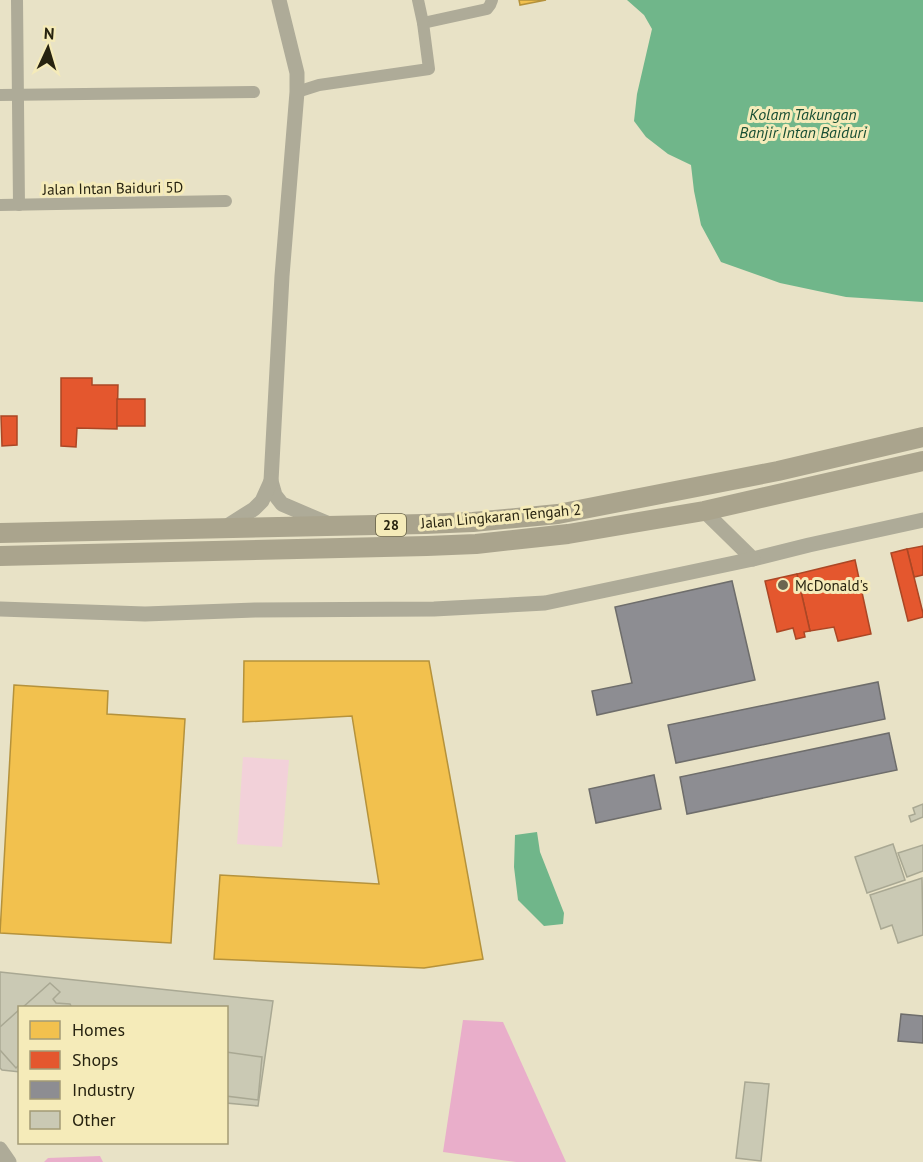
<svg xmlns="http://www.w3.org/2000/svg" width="923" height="1162" viewBox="0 0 923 1162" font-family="'PT Sans',sans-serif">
<rect width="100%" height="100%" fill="#e8e2c6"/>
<path fill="#f2d1d9" d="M243,757l46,3 -7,87 -45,-3z"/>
<g fill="#e9aeca">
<path d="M463,1020l40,2 63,140h-50l-73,-10z"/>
<path d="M100,1156l3,6h-59l4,-4z"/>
</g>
<g fill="#70b68a">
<path d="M627,0h296v302l-77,-5 -66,-14 -59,-21 -20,-37 -7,-34 -3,-26 -23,-11 -22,-17 -12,-16 3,-27 15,-65 -8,-14z"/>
<path d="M537,832l3,20 24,61 -1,11 -19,2 -26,-26 -4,-33 1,-32z"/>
</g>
<g fill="#f2c14e" stroke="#b5923b" stroke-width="1.5">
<path d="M519,0h27l-26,5z"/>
<path d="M244,661h185l54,298 -59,9 -210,-9 6,-84 159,9 -27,-168 -109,6z"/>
<path d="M14,685l94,6 -1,23 78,5 -14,224 -171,-10z"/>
</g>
<g fill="#e4572e" stroke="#ab4725" stroke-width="1.5">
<path d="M61,378h31v7h26l-1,44 -40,-1 -1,19 -15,-1z"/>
<rect x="117" y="399" width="28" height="27"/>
<path d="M1,416h16v29l-15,1z"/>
<path d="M923,546v29l-9,2 -7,-28z"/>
<path d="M907,549l16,64v4l-15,4 -17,-68z"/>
<path d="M855,560l16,74 -33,7 -4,-14 -24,4 -13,-57z"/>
<path d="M797,574l13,57 -6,1 1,5 -9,2 -3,-11 -16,4 -12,-51z"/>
</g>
<g fill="#8d8d92" stroke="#6e6d6b" stroke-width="1.5">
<path d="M732,581l23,99 -158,35 -5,-24 40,-8 -17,-76z"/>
<path d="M878,682l7,37 -209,44 -8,-38z"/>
<path d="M889,733l8,37 -210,44 -7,-37z"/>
<path d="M654,775l7,34 -65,14 -7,-34z"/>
<path d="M901,1014l22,2v27l-25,-2z"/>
</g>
<g fill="#cac9b4" stroke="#a9a893" stroke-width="1.5">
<path d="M923,804v13l-12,5 -2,-6 6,-2 -2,-6z"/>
<path d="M893,844l12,36 -38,13 -12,-36z"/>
<path d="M923,845v26l-16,6 -9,-24z"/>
<path d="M922,878l1,57 -25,8 -6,-18 -11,4 -11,-34z"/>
<path d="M0,972l273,29 -15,105 -32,-3v-95h-206v64l-18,-2 -2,-2z"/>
<path d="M50,983l10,9 -7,7 3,4 14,1 2,4h-50z"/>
<path d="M20,1009v55l-4,4 -16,-18v-23z"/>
<path d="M226,1052l36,5 -4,43 -32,-4z"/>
<path d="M745,1082l24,2 -8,77 -25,-3z"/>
</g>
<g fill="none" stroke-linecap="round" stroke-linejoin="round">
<g stroke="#aeab98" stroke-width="12">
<path d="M17,0l2,205"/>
<path d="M423,23l64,-14 3,-4 2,-5"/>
<path d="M297,92l22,-7 110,-16 -6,-46 -5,-23"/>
<path d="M0,95l254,-3"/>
<path d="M0,205l226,-4"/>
</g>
<g stroke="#aeab98" stroke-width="15">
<path d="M279,0l18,73v19l-15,184 -11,205 4,14 7,9 47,20"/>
<path d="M704,511l49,48 56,-14 114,-25"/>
<path d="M224,528l30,-19 8,-8 9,-20"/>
<path d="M0,609l145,5 110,-4 179,-1 111,-6 208,-44"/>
<path d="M0,1149l9,13"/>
</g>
<g stroke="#aaa48d" stroke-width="20">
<path d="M0,533l424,-9 49,-2 85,-8 220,-43 145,-34"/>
<path d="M0,556l427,-10 49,-2 92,-10 136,-23 219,-50"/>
</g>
</g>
<circle fill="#6b6650" stroke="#f5ebb9" stroke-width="2" cx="783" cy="585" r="6"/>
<g text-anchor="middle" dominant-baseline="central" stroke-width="6" stroke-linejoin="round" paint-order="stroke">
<rect fill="#f5ebb9" stroke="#655f43" stroke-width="1.5" x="376" y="514" width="30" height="22" rx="4.5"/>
<g font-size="14" font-weight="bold" fill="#272310">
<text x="391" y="525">28</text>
</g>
<g font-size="15" fill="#272310" stroke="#f5ebb9">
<text transform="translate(113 188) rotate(-1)">Jalan Intan Baiduri 5D</text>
<text transform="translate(501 516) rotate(-5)">Jalan Lingkaran Tengah 2</text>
</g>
<g font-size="15" fill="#272310" stroke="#f5ebb9" text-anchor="start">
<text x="795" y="585">McDonald's</text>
</g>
<g font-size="16" font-style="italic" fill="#194f34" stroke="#f5ebb9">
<text x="803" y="114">Kolam Takungan<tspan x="803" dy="18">Banjir Intan Baiduri</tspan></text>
</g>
</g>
<rect x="18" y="1006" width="210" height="138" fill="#f5ebb9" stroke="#a39b75" stroke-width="1.5"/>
<rect x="30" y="1021" width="30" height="18" fill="#f2c14e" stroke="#a39b75" stroke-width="1.5"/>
<text x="72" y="1036" font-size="18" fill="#272310">Homes</text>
<rect x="30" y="1051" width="30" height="18" fill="#e4572e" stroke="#a39b75" stroke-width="1.5"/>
<text x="72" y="1066" font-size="18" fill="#272310">Shops</text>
<rect x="30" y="1081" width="30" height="18" fill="#8d8d92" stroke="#a39b75" stroke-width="1.5"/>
<text x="72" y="1096" font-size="18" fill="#272310">Industry</text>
<rect x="30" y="1111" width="30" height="18" fill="#cac9b4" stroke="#a39b75" stroke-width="1.5"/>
<text x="72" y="1126" font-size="18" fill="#272310">Other</text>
<g transform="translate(48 48) rotate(4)" stroke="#f5ebb9" stroke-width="4.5" paint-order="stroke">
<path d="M0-4.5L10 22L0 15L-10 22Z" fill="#272310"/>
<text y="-9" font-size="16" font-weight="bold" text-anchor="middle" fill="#272310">N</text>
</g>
</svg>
